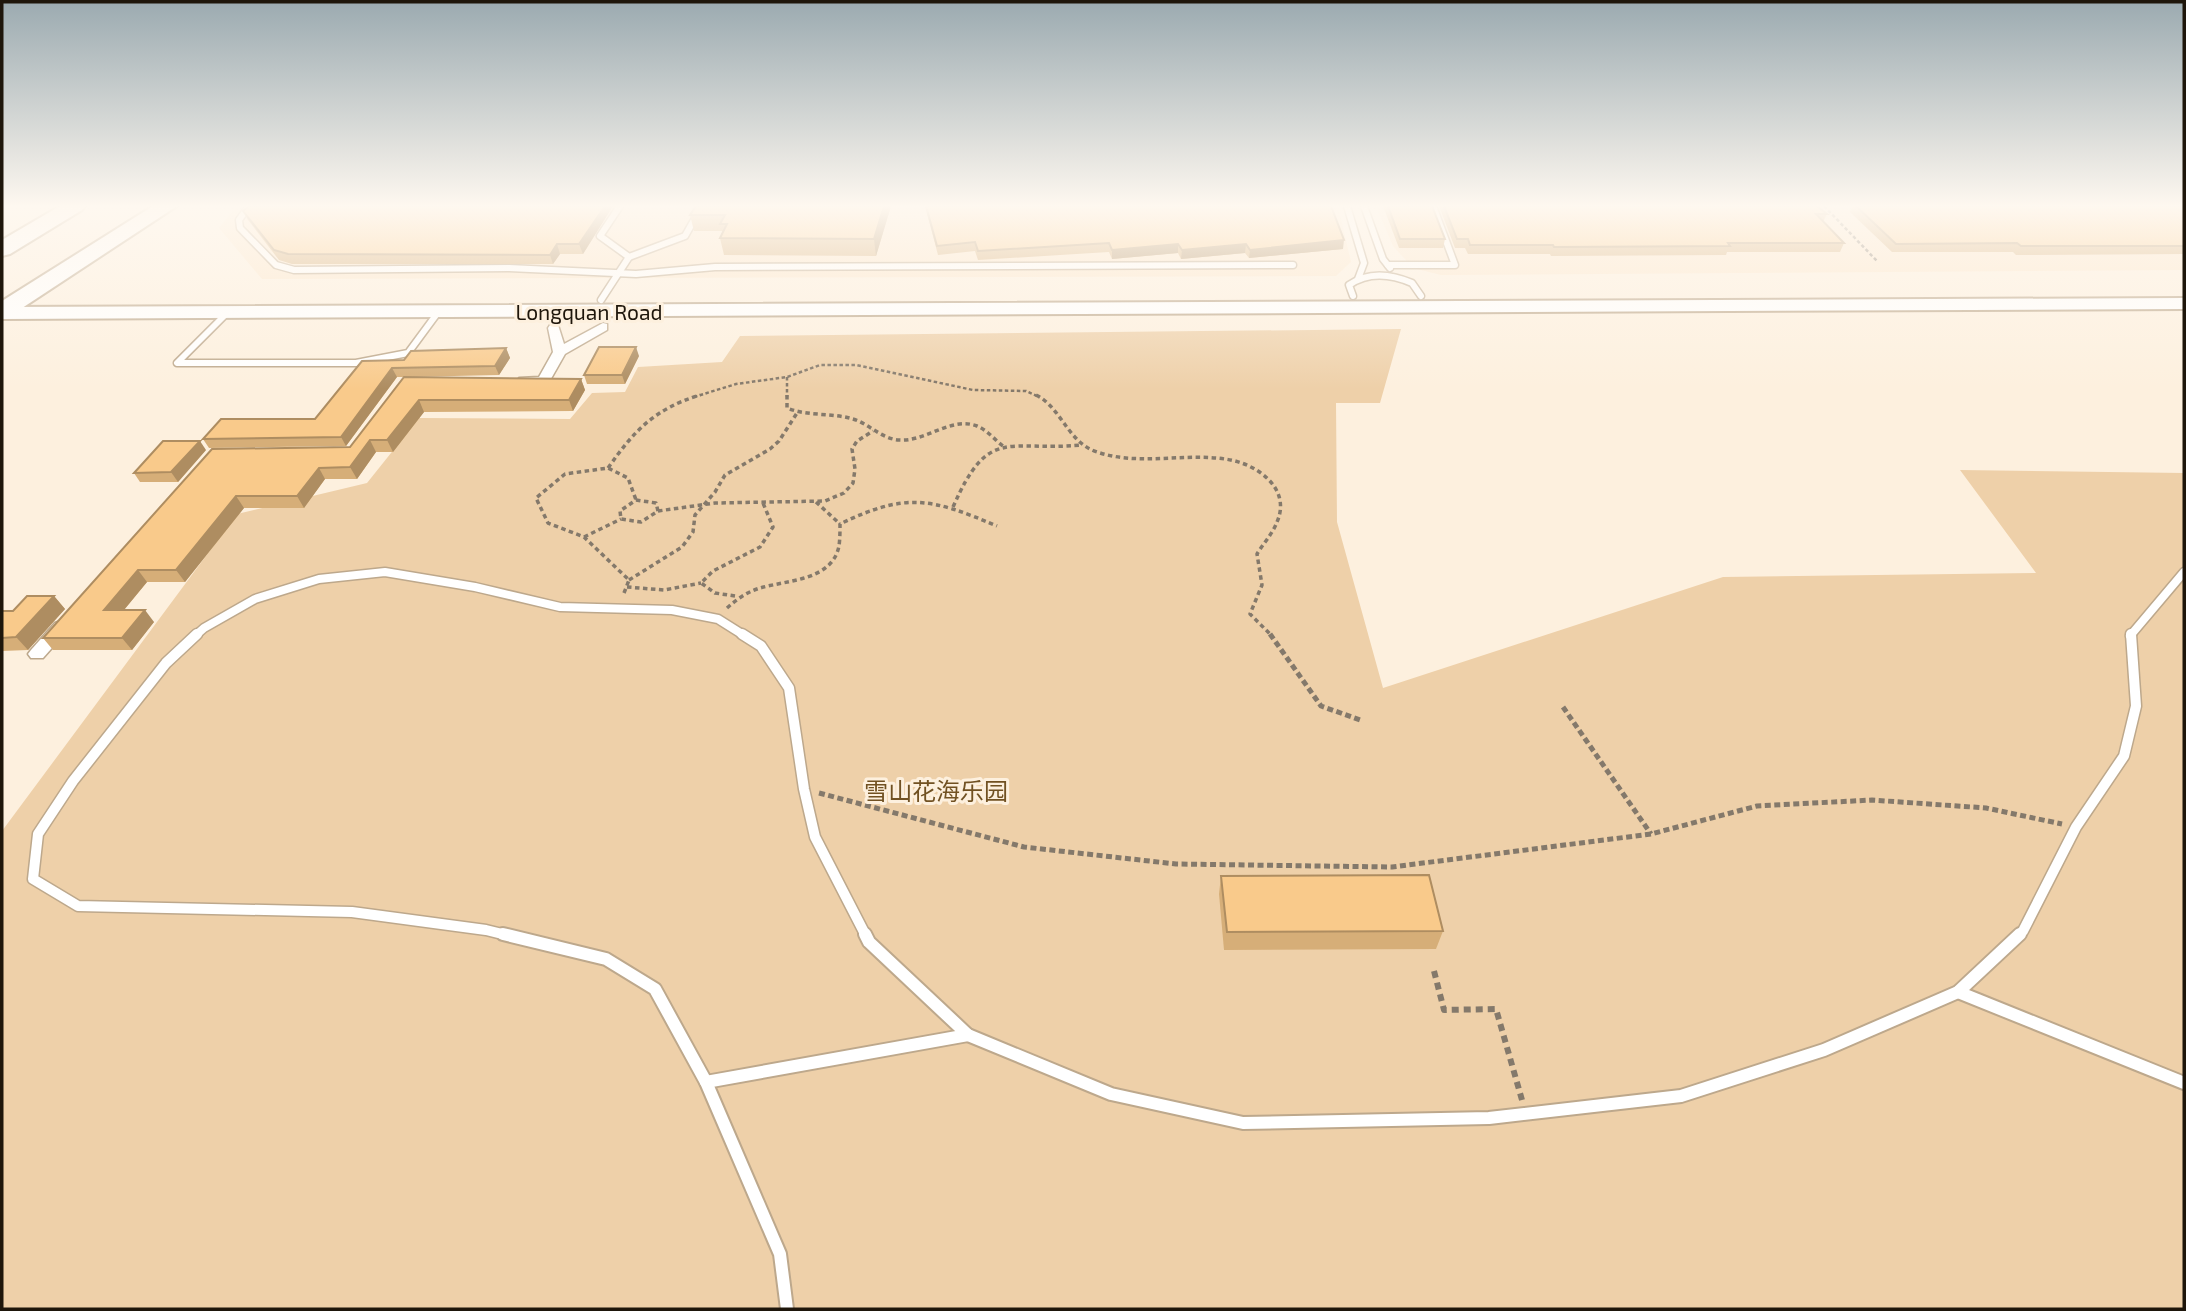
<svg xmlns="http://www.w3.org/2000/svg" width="2186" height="1311" viewBox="0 0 2186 1311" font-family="'Exo 2','Noto Sans SC',sans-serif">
<rect width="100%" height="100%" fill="#fdf0de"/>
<g fill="#fce6ca">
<path d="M237,206h1101l13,56 -15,14 -1074,3 -43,-51z"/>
<path d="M1376,206h808v64l-743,5 -28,-7 -20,-22z"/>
</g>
<path fill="#eed0a9" d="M1401,329l-21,74h-44l1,119 46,166 340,-111 313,-4 -76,-103 224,3v836h-2182v-478l235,-317 130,-31 52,-65 151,1 22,-26 33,-1 13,-25 84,-5 18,-26z"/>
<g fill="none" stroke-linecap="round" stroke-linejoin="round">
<defs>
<g id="lane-far3">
<path d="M249,206l-10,14 1,8 36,37 18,5 215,-2 127,6 79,-7 578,-2"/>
<path d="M620,206l-20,30 29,21 56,-21 17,-30"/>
<path d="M1347,206l17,57 -6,16"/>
<path d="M1364,206l19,53 7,9"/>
<path d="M1388,265h67l-22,-59"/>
<path d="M1353,296l-4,-11c20,-14 42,-11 63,-2l9,13"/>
<path d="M601,300l28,-43"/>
<path d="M228,312l-51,51h179l52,-10 31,-42"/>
</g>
<g id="lane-far2">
<path d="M195,636l9,-8 51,-29 64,-20 66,-7 90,15 85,20 112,3 46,9 27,17"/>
<path d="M2130,636l54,-64"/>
</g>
<g id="lane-far1">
<path d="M197,634l-31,29 -93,118 -35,53 -5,45 45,27 274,6 134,18 24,6"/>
<path d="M742,634l19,12 28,42 15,101 11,48 51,99"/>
<path d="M2018,936l5,-5 53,-104 48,-71 12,-50 -5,-72"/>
</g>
<g id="lane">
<path d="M503,934l103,25 49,30 51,93 74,172 7,55"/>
<path d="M865,934l4,8 99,93 143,59 132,29 246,-5 192,-22 143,-46 134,-58 62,-58"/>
<path d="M1958,992l226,91"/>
<path d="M706,1082l262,-47"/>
</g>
<g id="street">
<path d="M603,323l4,1v6l-42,24 -17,30h-29v-6l20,-1 14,-25 -5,-24 2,-3h8l6,19z"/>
<path d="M61,621l9,6 -3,4 -24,27h-12l-3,-4 3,-4 24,-27z"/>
</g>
<path id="secondary" d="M2184,298v11l-2182,10v-12z"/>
<g id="highway">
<path d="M60,206h25l-3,4 -72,44 -8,2v-16z"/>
<path d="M153,206h24l-167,110 -8,2v-17z"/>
</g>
</defs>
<use href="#lane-far3" stroke="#bda88c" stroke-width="9"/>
<use href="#lane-far2" stroke="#bda88c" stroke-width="11"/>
<use href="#lane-far1" stroke="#bda88c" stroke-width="13"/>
<use href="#lane" stroke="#bda88c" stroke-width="16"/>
<use href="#street" stroke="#bda88c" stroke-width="3"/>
<use href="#secondary" stroke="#bda88c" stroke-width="4"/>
<use href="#highway" stroke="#bda88c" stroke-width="4"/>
<g stroke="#84796b" stroke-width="2.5" stroke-dasharray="3.5 2.5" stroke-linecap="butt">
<path d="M1824,206l54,56"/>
<path d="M787,377v20"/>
<path d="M694,397l42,-13 51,-7 33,-12h36l117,25 53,1 13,6"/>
</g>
<g stroke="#84796b" stroke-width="3.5" stroke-dasharray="4.5 3.5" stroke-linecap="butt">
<path d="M787,395v13c22,9 46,4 69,12 15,6 27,19 43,20 27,2 52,-24 78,-14 10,4 18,14 26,20"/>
<path d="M1036,395c26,13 31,47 61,57 41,14 86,1 128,7 31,4 67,29 52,63 -4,11 -14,22 -20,32l5,31 -12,29 22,22"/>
<path d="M608,468c26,-37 46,-59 92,-73"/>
<path d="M636,500l20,3 2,8 -17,11 -20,-3 -1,-8z"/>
<path d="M816,502l24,22"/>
<path d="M953,507c36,-82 54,-55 129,-62"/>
<path d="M658,511l57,-8 110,-2 19,-8 9,-10 2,-14 -3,-20 5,-8 16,-10"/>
<path d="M584,537l37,-18"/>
<path d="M629,580l53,-33 11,-15 2,-17 20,-23 10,-17 45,-26 9,-8 18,-28"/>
<path d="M627,587l37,3 37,-7"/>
<path d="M624,593l5,-13 -45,-43 -36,-14 -12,-25 29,-24 43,-6 20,10 8,22"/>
<path d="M735,596l-20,-3 -14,-10 12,-12 47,-24 13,-20 -10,-24"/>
<path d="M727,608c10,-9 20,-16 33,-20 27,-8 72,-7 79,-42 1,-7 1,-15 1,-22 66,-32 91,-26 157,2"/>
</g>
<g stroke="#84796b" stroke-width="5" stroke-dasharray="6 3.5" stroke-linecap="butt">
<path d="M1270,634l51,72 42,15"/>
<path d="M1563,707l88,127"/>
<path d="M819,793l205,54 152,17 216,3 259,-33 106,-28 115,-6 114,8 76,16"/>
</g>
<path stroke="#84796b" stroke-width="6" stroke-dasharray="7 5" stroke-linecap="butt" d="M1434,971l10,39 52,-1 26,91"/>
<use href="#lane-far3" stroke="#fff" stroke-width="6"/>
<use href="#lane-far2" stroke="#fff" stroke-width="8"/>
<use href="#lane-far1" stroke="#fff" stroke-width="10"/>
<use href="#lane" stroke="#fff" stroke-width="12"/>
<use href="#street" fill="#fff" fill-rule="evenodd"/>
<use href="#secondary" fill="#fff" fill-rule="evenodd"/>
<use href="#highway" fill="#fff" fill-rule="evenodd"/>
</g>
<g fill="#d6ae78">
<path d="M249,206h364l-30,48h-23l-7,10h-261l-13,-4 -31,-40 -5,-9z"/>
<path d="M696,206h195l-15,50 -152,-1 -4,-17 2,-4v-3h-28l-4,-16z"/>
<path d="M925,206h406l12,43 -94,9 -4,-5 -64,6 -3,-6 -66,6 -3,-7 -131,8 -3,-9 -37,4z"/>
<path d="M1383,206h49l13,33 -2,9h-44z"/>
<path d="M1439,206h378l10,8 -4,8 21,21 -4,9h-113l-1,3 -175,1 -1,-2h-82l-3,-6h-10z"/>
<path d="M1853,206h331v48l-168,1 -3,-3h-121l-42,-40z"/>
<path d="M506,348l4,10 -11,17 -90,2 172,2 4,11 -12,21 -149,1 -31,40h-17l-19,27h-32l-21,29h-60l-59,74h-38l-23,28 30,12 -22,28h-79l-10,-12 169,-189 138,-2 54,-70h-7l-51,69 -137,2 -6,-9 112,-20 89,-59z"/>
<path d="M639,356l-14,28h-38l-3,-9z"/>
<path d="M206,450l-28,32h-38l-6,-9z"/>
<path d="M54,596l11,13 -37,41 -26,1v-40h11z"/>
<path d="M1221,876l222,55 -7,18 -212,1 -5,-56z"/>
</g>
<g fill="#ae8d61">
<path d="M605,206h8l-30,48 -4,-10z"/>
<path d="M884,206h7l-15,50 -2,-17z"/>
<path d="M1344,240l-1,9 -94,9 1,-8z"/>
<path d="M557,244l3,10 -7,10 -3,-9z"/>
<path d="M1178,244v9l-66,6v-9z"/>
<path d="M1246,244l-1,9 -64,6 1,-9z"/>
<path d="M636,347l3,9 -14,28 -3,-9z"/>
<path d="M506,348l4,10 -11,17 -4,-9z"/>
<path d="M392,368l5,9 -51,69 -5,-9z"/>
<path d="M581,379l4,11 -12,21 -4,-11z"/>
<path d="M419,400l5,12 -31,40 -6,-12z"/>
<path d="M370,440l6,12 -19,27 -7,-12z"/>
<path d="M200,441l6,9 -28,32 -7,-10z"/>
<path d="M319,468l6,11 -21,29 -7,-12z"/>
<path d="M236,496l8,12 -59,74 -9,-12z"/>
<path d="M138,570l9,12 -33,40 -10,-12z"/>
<path d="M54,596l11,13 -37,41 -12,-13z"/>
<path d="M145,610l9,12 -22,28 -10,-12z"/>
</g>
<g fill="#f9ca8b" stroke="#ae8d61" stroke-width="2">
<path d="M249,206h356l-26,38h-22l-7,11 -262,-1 -14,-4 -31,-39z"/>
<path d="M696,206h188l-10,33 -154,-1 7,-14h-7l5,-9h-35z"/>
<path d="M926,206h405l13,34 -94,10 -4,-6 -64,6 -4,-6 -66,6 -3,-7 -131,8 -3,-9 -38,4z"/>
<path d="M1388,206h44l13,33h-45z"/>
<path d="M1444,206h373l10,8h-11l28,29h-116l2,3 -176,1 -1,-2h-83l-2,-6h-11z"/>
<path d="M1856,206h328v40h-163l-4,-3 -121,1z"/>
<path d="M599,347h37l-14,28h-38z"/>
<path d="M506,348l-11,18 -103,2 -51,69 -138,2 18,-20h94l47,-58 42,-1 7,-9z"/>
<path d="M404,377l177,2 -12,21h-150l-32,40h-17l-20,27 -31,1 -22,28h-61l-60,74h-38l-34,40h41l-23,28h-79l169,-189 138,-2z"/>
<path d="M163,441h37l-29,31 -37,1z"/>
<path d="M27,596h27l-38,41 -14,1v-27h11z"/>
<path d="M1429,875l14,56 -216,1 -6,-56z"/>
</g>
<linearGradient id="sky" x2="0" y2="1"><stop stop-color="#9baab0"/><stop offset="0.53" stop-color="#fef8f0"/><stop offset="1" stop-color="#fef8f0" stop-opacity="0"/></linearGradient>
<rect width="2186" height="389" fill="url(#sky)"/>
<g text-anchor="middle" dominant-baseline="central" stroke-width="6" stroke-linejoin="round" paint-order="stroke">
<g font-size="21" fill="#1e160b" stroke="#fdf0de">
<text x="589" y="311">Longquan Road</text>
</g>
<g font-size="24" fill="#715122" stroke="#fdf0de">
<text x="936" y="790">雪山花海乐园</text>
</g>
</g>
<rect width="2186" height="1311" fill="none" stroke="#1e160b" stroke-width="7"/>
</svg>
